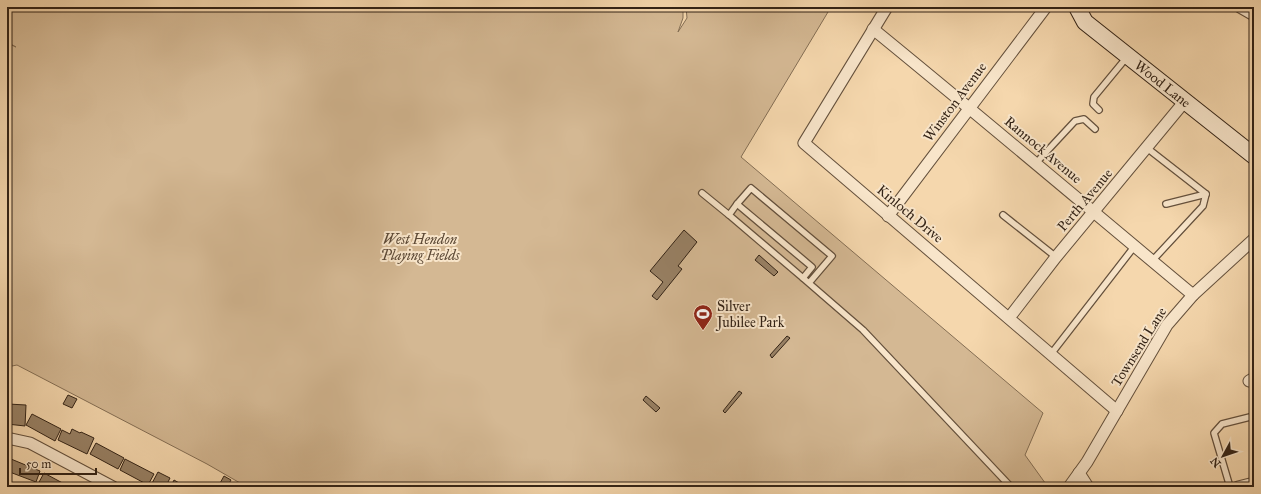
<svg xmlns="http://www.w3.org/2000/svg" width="1261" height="494" viewBox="0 0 1261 494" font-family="'IM FELL Great Primer',serif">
<rect width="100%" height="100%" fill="#f5d7ad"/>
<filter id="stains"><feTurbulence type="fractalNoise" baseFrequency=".005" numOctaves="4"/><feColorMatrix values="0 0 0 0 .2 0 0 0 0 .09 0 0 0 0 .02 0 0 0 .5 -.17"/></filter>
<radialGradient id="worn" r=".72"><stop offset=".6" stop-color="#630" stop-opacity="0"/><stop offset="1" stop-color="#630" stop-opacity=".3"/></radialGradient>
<path fill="#d4b893" stroke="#846e54" d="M7,7h676v11l-5,14 9,-14 -1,-11h145l-90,150 302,256 -18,42 23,32h-801l-40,-23 -190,-99 -10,2v-324l9,4 -9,-5z"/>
<g fill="#988165" stroke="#332316">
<path d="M684,230l13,12 -19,24 4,3 -25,31 -5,-4 11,-14 -13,-11z"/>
<path d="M759,255l19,17 -4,4 -19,-16z"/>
<path d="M787,336l3,2 -18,20 -2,-3z"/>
<path d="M7,391h2l-1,13 18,1 -1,21 -18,-2z"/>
<path d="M739,391l3,2 -17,20 -2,-2z"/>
<path d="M68,395l9,4 -5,9 -9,-4z"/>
<path d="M646,396l14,12 -4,4 -13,-12z"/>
<path d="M32,414l29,15 -6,12 -29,-16z"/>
<path d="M72,429l8,4 1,-1 13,6 -7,16 -29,-14 4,-10 8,4z"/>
<path d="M96,443l28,15 -6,11 -28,-15z"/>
<path d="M11,459l29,12 -4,11 -29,-11z"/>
<path d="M125,459l29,15 -6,11 -28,-15z"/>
<path d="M158,472l12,6 -3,6 4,2 3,-6 12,7h-36z"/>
<path d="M44,473l26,14h-26l-6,-3z"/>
<path d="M224,476l7,4 -4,7h-5l-3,-2z"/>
</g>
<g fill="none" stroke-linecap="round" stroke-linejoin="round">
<defs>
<g id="lane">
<path d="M1099,110l-6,-6 1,-7 33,-40"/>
<path d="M1147,148l59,46 -3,12 -51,55"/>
<path d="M1036,163l39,-42 9,-2 11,10"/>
<path d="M702,193l27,22"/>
<path d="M737,204l-8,11 74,63"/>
<path d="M1166,204l40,-10"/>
<path d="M1003,215l53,42"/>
<path d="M809,283l23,-27 -81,-68 -14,16 75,63 -9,11 60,52 148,157"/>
<path d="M1051,354l83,-107"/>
<path d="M1230,487l-16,-54 8,-9 32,-8"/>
</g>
<g id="street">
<path d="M887,7l-83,136 313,268"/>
<path d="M1240,7l14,8"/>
<path d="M873,29c108,88 213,177 320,266"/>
<path d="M888,216l158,-209"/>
<path d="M1009,318l47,-61 129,-156"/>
<path d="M1249,381l5,-3"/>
<path d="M7,438l23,5 83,44"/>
<path d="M1079,473l9,14"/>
<path d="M1069,487l18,-25 80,-137 26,-30 61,-56"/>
<path d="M1238,487l16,-4"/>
</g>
<g id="secondary">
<path id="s1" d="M1080,7l-2,2 7,13 169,134"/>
</g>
</defs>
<use href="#lane" stroke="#64503c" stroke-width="8"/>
<use href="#street" stroke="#64503c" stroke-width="13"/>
<use href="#secondary" stroke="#332316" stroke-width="18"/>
<use href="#lane" stroke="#f8e5ca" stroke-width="5.5"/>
<use href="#street" stroke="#f8e5ca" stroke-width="11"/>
<use href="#secondary" stroke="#f8e5ca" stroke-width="16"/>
</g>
<defs>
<symbol id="stadium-pin" viewBox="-11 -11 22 30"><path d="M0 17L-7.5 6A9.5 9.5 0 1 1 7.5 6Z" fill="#8f2418" stroke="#f8e5ca"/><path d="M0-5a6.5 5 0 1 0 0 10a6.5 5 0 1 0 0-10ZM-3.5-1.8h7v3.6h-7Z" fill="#fff"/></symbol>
</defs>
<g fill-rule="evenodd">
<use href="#stadium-pin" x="692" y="303" width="22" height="30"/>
</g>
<g text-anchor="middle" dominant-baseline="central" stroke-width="4" stroke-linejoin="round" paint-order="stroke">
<g font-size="14" fill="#332316" stroke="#f8e5ca">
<text stroke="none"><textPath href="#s1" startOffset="117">Wood Lane</textPath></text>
<text transform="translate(955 102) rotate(-53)">Winston Avenue</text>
<text transform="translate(1043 150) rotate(40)">Rannock Avenue</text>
<text transform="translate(1085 200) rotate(-50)">Perth Avenue</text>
<text transform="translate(910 214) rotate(40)">Kinloch Drive</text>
<text transform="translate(1139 347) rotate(-58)">Townsend Lane</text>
</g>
<g font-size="14" font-style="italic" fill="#5b4835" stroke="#f8e5ca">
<text x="420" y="239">West Hendon<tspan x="420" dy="16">Playing Fields</tspan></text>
</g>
<g font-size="14" fill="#332316" stroke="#f8e5ca" text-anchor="start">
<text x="717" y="306">Silver<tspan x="717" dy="16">Jubilee Park</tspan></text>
</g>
</g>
<rect width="1261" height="494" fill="none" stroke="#f5d7ad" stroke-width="24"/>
<rect x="8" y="8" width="1245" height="478" fill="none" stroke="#332316" stroke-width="2"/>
<rect x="12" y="12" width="1237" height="470" fill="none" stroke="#332316"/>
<g transform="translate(1223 456) rotate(230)" stroke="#f8e5ca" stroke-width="3" paint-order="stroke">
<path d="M0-3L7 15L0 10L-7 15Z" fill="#332316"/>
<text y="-6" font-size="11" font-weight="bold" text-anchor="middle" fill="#332316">N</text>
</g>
<path d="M20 468v6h76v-6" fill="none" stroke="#332316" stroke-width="2"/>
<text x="26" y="468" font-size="12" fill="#332316" stroke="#f8e5ca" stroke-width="3" paint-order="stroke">50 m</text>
<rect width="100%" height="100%" filter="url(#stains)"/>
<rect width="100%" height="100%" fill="url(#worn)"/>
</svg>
